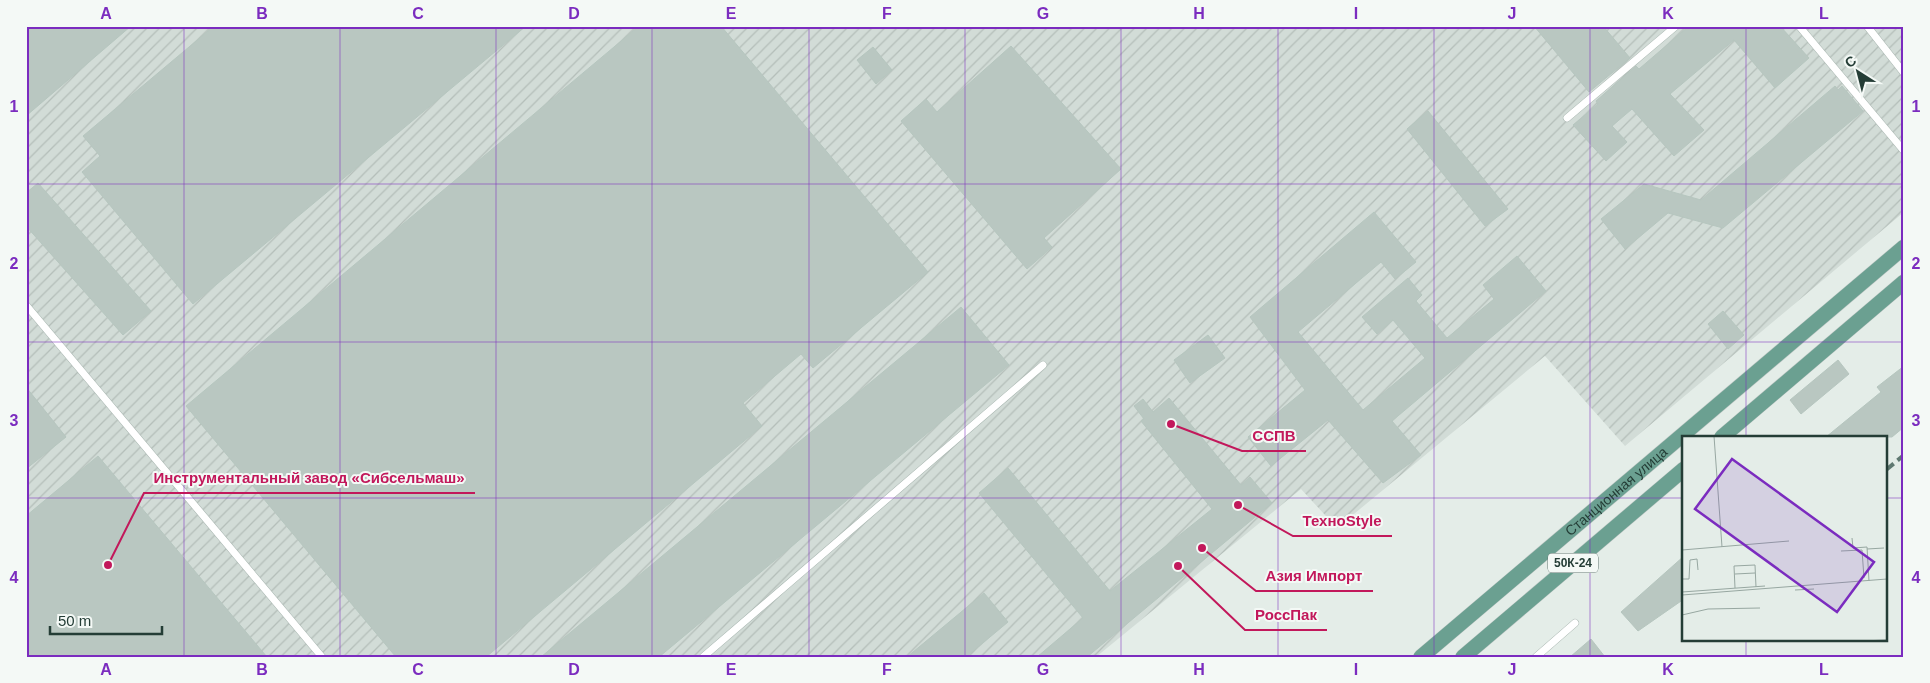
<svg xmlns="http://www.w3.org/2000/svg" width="1930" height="683" viewBox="0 0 1930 683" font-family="Helvetica,sans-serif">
<defs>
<pattern id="industrial-furrows" width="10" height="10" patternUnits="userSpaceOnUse" patternTransform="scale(1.25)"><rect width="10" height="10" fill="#d2dcd7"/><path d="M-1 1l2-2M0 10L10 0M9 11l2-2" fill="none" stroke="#b4beb9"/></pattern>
</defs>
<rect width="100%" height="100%" fill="#e4ede8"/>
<path fill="url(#industrial-furrows)" d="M26,26h1878v186l-279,234 -80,-90 -208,172 -36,-39 -205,168h-1070z"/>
<g fill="#b9c7c1" stroke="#b6c6bf">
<path d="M26,26h105l-105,90z"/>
<path d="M214,26h312l-333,278 -111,-132 18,-16 -17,-20z"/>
<path d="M639,26h82l207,246 -115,96 -12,-14 -58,49 19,23 -276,231h-90l-210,-251z"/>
<path d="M1534,26h69l27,32 -41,34z"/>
<path d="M1689,26h91l29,32 -34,30 -41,-48 -64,54 34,36 -30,26 -42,-47 -20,17 15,16 -21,19 -33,-36 25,-21 -2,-3 40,-35 3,3z"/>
<path d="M1011,46l110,123 -77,69 8,9 -25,22 -126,-148 25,-22 11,13z"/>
<path d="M873,47l19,23 -16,14 -19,-24z"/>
<path d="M1835,86l3,4 4,-4 21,25 -140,117 -55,-15 -43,36 -24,-30 43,-35 57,16z"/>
<path d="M1428,111l80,98 -23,17 -78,-97z"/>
<path d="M38,183l113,128 -28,24 -97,-109v-33z"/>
<path d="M1374,212l42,50 -21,17 -14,-17 -83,70 65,78 62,-52 -32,-38 -16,14 -15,-17 46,-39 14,17 -6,6 31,37 47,-39 -11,-14 34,-29 29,35 -154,130 29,34 -38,28 -55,-63 -57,46 -23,-29 57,-47 -55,-73z"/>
<path d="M961,307l48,58 -350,292h-118z"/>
<path d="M1723,311l21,24 -16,14 -20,-25z"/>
<path d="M1208,335l17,23 -35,25 -16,-23z"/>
<path d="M1838,360l11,14 -48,40 -11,-14z"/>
<path d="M1904,366v61l-12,10h-66l55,-45 -4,-5z"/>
<path d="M26,387l40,50 -40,32z"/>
<path d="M1169,398l72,87 9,-8 22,26 -185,154h-50l46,-39 -104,-125 29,-25 102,123 102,-82 -71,-88 3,-2 -10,-13 9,-7 10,13z"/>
<path d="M98,456l169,201h-241v-141z"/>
<path d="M1684,556v43l-46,32 -17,-19z"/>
<path d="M984,593l24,29 -42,35h-59z"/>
<path d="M1591,639l14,18h-35z"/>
</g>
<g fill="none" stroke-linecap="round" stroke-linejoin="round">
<defs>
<g id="service">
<path d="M1799,26l105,125"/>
<path d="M1867,26l37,47"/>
<path d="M1567,118l109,-92"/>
<path d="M26,305l296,352"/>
<path d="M703,657l340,-292"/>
<path d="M1536,657l39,-34"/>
</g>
<g id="primary">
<path d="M1722,437l182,-155"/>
<path id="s1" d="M1421,657l483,-410"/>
<path d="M1463,657l221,-188"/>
</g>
</defs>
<use href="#service" stroke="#a7b5af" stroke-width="8"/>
<use href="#primary" stroke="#c2c9c7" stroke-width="16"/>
<use href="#service" stroke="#fff" stroke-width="7"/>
<use href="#primary" stroke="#6ba091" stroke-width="15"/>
<path stroke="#5f7971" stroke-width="4" stroke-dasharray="10 5" stroke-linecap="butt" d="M1886,470l18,-15"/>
</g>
<path fill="none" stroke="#7b2cbf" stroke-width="1" stroke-opacity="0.55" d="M184,26v631M340,26v631M496,26v631M652,26v631M809,26v631M965,26v631M1121,26v631M1278,26v631M1434,26v631M1590,26v631M1746,26v411M26,184h1878M26,342h1878M26,498h1658M1886,498h18M1746,639v18"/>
<g text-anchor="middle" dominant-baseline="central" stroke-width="4" stroke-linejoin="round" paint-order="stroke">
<rect fill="#f4f9f6" stroke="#627570" stroke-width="1" x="1548" y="553.5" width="50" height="19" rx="4"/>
<g font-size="12" font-weight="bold" fill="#243d36">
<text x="1573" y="563">50К-24</text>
</g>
<g font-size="14" fill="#243d36" stroke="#f4f9f6">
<text stroke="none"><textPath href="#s1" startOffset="256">Станционная улица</textPath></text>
</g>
</g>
<g transform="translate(1682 436)">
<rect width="205" height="205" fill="#e4ede8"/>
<path fill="none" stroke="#97a7a1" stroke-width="1" d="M32,0l8,111M170,102l1,10 14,-1 2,34M185,113l17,-1M0,114l107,-9M159,115l21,-1 2,28M53,138l20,-1M0,143h7l1,-19 7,-1 1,11M53,152l-1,-22 21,-1 1,22M113,154l19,-1M0,156l83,-6M0,159l205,-16M0,179l26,-6 52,-1M178,205l27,-1"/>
<path fill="#7b2cbf" fill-opacity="0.15" stroke="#7b2cbf" stroke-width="2.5" d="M50,23l142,103 -37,50 -142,-103z"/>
<rect width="205" height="205" fill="none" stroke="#243d36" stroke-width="2.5"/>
</g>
<path fill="none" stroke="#c2185b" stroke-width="2" d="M1171 424L1242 451H1306M108 565L144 493H475M1238 505L1293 536H1392M1202 548L1256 591H1373M1178 566L1245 630H1327"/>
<g fill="#c2185b" stroke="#f4f9f6" stroke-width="2">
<circle cx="1171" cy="424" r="5"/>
<circle cx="108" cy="565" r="5"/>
<circle cx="1238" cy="505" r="5"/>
<circle cx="1202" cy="548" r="5"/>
<circle cx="1178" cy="566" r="5"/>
</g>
<g font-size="15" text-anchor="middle" font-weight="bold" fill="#c2185b" stroke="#f4f9f6" stroke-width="4" stroke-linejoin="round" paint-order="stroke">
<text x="1274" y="441">ССПВ</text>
<text x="309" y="483">Инструментальный завод «Сибсельмаш»</text>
<text x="1342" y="526">ТехноStyle</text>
<text x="1314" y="581">Азия Импорт</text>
<text x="1286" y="620">РоссПак</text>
</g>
<rect width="1930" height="683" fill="none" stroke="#f4f9f6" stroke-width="55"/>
<g transform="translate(1858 72) rotate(324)" stroke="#f4f9f6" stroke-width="4" paint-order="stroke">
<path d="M0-4L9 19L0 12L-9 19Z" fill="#243d36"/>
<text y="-8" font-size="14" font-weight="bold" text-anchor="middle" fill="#243d36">С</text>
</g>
<path d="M50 626v8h112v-8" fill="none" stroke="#243d36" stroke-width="2.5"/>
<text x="58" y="626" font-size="15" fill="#243d36" stroke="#f4f9f6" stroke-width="4" paint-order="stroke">50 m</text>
<rect x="28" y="28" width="1874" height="628" fill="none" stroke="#7b2cbf" stroke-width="2"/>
<g font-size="16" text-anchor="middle" font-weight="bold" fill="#7b2cbf">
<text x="106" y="19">A</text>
<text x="262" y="19">B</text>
<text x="418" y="19">C</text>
<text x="574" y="19">D</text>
<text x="731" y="19">E</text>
<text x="887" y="19">F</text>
<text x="1043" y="19">G</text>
<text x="1199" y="19">H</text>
<text x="1356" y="19">I</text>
<text x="1512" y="19">J</text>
<text x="1668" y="19">K</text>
<text x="1824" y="19">L</text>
<text x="14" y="112">1</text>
<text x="1916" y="112">1</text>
<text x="14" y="269">2</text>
<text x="1916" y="269">2</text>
<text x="14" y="426">3</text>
<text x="1916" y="426">3</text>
<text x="14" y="583">4</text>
<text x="1916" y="583">4</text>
<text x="106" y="675">A</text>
<text x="262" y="675">B</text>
<text x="418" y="675">C</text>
<text x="574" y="675">D</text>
<text x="731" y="675">E</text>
<text x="887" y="675">F</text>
<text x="1043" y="675">G</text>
<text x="1199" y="675">H</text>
<text x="1356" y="675">I</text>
<text x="1512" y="675">J</text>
<text x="1668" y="675">K</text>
<text x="1824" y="675">L</text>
</g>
</svg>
